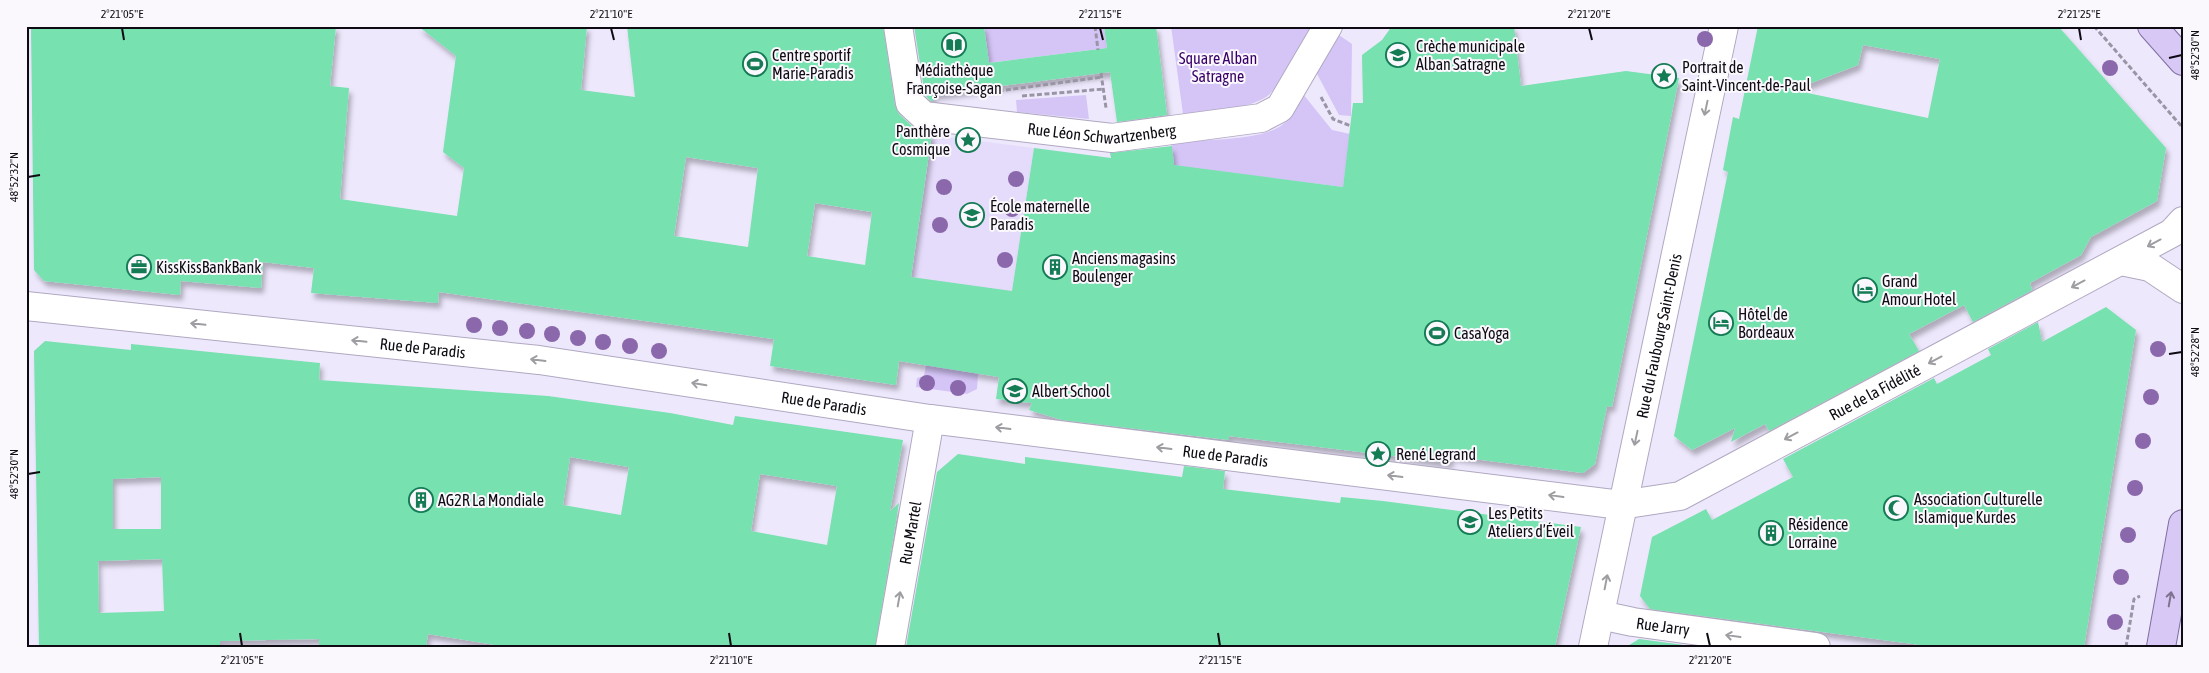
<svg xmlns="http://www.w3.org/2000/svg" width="2209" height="673" viewBox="0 0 2209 673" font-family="'Asap Condensed',sans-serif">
<defs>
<filter id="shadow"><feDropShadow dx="3" dy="5.5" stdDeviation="2.5" flood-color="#0004"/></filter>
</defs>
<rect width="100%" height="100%" fill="#eee8fd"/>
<path fill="#e5dbfb" d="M932,135l102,13 -35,229 -100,-16z"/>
<g fill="#d5c5f7">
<path d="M984,26h120l3,22 -118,15z"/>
<path d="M1171,26h142c-10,17 -32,61 -47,71 -20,13 -60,14 -83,17z"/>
<path d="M1339,35l13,9 -1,72 -12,-1 -23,-43z"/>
<path d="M1303,94l29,36 18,4 -7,53 -169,-21 -3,-24c26,-2 91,-1 111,-17 10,-8 16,-19 21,-31z"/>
<path d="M1086,95l3,24 -72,-7 -1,-12z"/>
<path d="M926,365l52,8 -1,16 -10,5 -51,-7 1,-9 7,-2z"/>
</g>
<g fill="#77e1af" fill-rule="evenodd" filter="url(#shadow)">
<path d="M31,26h305l-6,60 19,2 -9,111 117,17 7,-48 -21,-16 13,-96 -38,-30h169l-6,64 54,7 -8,-71h256l12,80 4,8 14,13 9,5 10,1 -21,144 101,14 22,-143 77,10 -1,-5 62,-7 2,19 169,22 10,-84h10l-1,-48 20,-15 10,-14h122l7,60 105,-15 53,7 -67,329 -5,-1 -12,58 -12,9 -132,-17 -1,7 -221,-27v4l-167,-20 -33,-10 3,-7 -36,-4 3,-22 -100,-16 -3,24 -126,-19 4,-27 -335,-47 -1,11 -127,-10 3,-25 -51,-6 -2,26 -80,-7 -1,14 -136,-14 -10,-11zM686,157l72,11 -10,79 -74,-11zM815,203l57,9 -7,53 -58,-9z"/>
<path d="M914,26h70l5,37 118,-15 -3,-22h52l11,89 -50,7 -7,-50 -178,23 2,6h-3l-6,-6z"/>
<path d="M1758,26h300l108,122 -9,53 -66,36 -10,18 -51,28 2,7 -59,32 -9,-17 -55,29 10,17 -150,80 -4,-7 -34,18 4,-14 -43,22 -18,-14 54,-264 -5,-2 10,-53 6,2zM1863,45l77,14 -12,59 -135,-28 65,-25z"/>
<path d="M2106,307l30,23 -52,317h-148l-286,-38 -10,-13 12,-59 54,-28 6,11 81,-43 -10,-18 151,-81 3,6 54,-29 -3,-6 50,-27 4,20z"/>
<path d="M45,341l86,9v-6l189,19 -1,17 229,16 122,17 63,12 2,-9 168,24 -13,71 9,-8 -24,144h-367l-80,-13 -2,13h-107v-8l-99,2v6h-181l-5,-296zM570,457l59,10 -8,48 -58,-10zM760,474l77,12 -10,59 -76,-14zM161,477v52h-48v-50zM162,559l2,52 -65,2 -1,-52z"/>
<path d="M958,454l67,10v-7l157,20 2,-11 41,5 -2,18 117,14 1,-6 42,4 198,26 -26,120h-649l31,-175z"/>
<path d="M1639,639l60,8h-73z"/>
</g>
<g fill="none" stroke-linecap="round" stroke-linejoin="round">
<defs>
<g id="street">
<path id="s1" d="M898,26l12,77 14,13 188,22 149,-20 19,-10 48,-82"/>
<path d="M2121,261l29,6 33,22"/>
<path id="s2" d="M26,306l513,54 391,59 691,86 59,-9 492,-263 11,-12"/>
<path id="s3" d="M1600,615l33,7 183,25"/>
<path id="s4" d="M890,647l40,-228"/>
<path id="s5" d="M1593,647l131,-621"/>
</g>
<g id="primary">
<path d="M2152,26l31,35"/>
<path d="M2161,647l22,-123"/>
</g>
</defs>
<use href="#street" stroke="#b0a8c0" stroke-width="30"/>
<use href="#primary" stroke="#806ea2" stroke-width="30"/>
<g stroke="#9a95a5" stroke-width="3" stroke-dasharray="5 2.5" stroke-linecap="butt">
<path d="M1095,26l3,24"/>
<path d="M2094,26l89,102"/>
<path d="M1101,73l5,35"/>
<path d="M991,92l111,-15"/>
<path d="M1022,96l82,-7"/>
<path d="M1321,97l12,22 18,7"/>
<path d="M2126,647l8,-48 6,-3"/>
</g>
<use href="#street" stroke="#fff" stroke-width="28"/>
<use href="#primary" stroke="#d8c8f5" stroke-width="28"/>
</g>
<g fill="#8a68ab">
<circle cx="1705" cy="39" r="8"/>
<circle cx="2110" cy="68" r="8"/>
<circle cx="1016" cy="179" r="8"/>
<circle cx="944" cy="187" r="8"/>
<circle cx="1012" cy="209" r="8"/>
<circle cx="940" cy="225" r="8"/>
<circle cx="1005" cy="260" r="8"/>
<circle cx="474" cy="325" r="8"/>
<circle cx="500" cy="328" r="8"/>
<circle cx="527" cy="331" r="8"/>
<circle cx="552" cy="334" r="8"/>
<circle cx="578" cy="338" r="8"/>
<circle cx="603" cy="342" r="8"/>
<circle cx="630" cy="346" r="8"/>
<circle cx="2158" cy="349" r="8"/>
<circle cx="659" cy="351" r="8"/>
<circle cx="927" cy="383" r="8"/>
<circle cx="958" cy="388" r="8"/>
<circle cx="2151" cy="397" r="8"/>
<circle cx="2143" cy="441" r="8"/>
<circle cx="2135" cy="488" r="8"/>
<circle cx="2128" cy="535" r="8"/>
<circle cx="2121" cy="577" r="8"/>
<circle cx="2115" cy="622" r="8"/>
</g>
<defs><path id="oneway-shaft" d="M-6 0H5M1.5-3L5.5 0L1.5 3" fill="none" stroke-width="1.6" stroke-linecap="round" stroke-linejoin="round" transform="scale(1.25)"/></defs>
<g stroke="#9f9da1">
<use href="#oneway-shaft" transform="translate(1706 108) rotate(102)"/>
<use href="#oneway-shaft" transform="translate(2154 243) rotate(152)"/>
<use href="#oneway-shaft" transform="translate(2078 284) rotate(152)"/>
<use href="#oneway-shaft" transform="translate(198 324) rotate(-174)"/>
<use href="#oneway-shaft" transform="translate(359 341) rotate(-174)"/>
<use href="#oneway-shaft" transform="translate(538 360) rotate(-173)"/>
<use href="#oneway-shaft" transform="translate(1935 360) rotate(152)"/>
<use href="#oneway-shaft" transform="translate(699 384) rotate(-171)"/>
<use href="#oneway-shaft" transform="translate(1003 428) rotate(-173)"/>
<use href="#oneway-shaft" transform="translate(1791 436) rotate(152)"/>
<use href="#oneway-shaft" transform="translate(1636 438) rotate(102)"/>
<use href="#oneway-shaft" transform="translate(1164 448) rotate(-173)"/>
<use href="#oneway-shaft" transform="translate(1395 476) rotate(-173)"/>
<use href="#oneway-shaft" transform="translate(1556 496) rotate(-172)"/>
<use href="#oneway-shaft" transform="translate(1606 582) rotate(-79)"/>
<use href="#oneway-shaft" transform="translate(899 599) rotate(-80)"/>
<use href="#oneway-shaft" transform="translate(1733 636) rotate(-172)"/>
</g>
<use stroke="#7d738f" href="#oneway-shaft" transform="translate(2170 599) rotate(-80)"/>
<path fill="none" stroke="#0e0b13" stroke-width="2" d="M122,28l2,12M611,28l3,12M1100,28l3,12M1589,28l3,12M2079,28l2,12M2169,58l13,-3M28,177l12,-2M2169,354l13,-2M28,474l12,-2M240,633l2,13M729,633l2,13M1218,633l2,13M1707,633l3,13"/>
<defs>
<symbol id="library-ring" viewBox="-11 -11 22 22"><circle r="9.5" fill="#faf8fd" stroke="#147b55" stroke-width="1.5"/><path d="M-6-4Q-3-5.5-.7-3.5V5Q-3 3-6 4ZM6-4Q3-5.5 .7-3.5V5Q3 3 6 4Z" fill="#147b55"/></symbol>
<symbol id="school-ring" viewBox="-11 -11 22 22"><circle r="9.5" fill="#faf8fd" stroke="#147b55" stroke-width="1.5"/><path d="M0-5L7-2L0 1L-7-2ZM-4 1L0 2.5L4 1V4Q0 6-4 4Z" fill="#147b55"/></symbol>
<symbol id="stadium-ring" viewBox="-11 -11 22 22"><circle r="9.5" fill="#faf8fd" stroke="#147b55" stroke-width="1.5"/><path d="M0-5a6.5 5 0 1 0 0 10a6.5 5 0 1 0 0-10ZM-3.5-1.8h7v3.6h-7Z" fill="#147b55"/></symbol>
<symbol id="sight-ring" viewBox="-11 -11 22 22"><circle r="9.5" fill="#faf8fd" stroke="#147b55" stroke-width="1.5"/><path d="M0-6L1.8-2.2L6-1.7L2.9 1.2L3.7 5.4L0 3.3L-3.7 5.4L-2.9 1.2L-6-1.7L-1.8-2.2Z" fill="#147b55"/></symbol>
<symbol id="office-ring" viewBox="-11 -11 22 22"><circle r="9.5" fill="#faf8fd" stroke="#147b55" stroke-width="1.5"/><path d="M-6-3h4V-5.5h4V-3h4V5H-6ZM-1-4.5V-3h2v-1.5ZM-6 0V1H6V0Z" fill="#147b55"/></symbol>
<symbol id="building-ring" viewBox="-11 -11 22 22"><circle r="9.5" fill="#faf8fd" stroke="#147b55" stroke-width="1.5"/><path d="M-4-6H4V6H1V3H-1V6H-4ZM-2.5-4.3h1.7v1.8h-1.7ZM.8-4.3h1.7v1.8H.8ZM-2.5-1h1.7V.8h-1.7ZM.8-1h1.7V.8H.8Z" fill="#147b55"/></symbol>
<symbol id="hotel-ring" viewBox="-11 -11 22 22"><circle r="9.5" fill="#faf8fd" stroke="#147b55" stroke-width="1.5"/><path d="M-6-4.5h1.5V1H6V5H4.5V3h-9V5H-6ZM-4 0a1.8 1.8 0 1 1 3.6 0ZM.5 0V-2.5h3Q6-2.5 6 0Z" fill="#147b55"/></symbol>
<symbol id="university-ring" viewBox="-11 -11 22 22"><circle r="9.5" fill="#faf8fd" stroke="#147b55" stroke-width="1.5"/><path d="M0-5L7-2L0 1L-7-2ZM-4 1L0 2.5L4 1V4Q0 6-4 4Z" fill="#147b55"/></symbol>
<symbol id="mosque-ring" viewBox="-11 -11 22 22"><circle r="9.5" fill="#faf8fd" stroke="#147b55" stroke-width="1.5"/><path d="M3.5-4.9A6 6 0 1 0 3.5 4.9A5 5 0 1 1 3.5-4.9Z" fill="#147b55"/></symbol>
</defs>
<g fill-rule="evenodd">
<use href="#library-ring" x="940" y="31" width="28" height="28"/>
<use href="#school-ring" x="1384" y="41" width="28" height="28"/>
<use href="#stadium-ring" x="741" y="50" width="28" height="28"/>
<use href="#sight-ring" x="1650" y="62" width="28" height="28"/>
<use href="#sight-ring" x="954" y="126" width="28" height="28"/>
<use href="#school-ring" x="958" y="201" width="28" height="28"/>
<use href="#office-ring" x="125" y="253" width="28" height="28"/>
<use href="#building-ring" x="1041" y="253" width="28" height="28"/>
<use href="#hotel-ring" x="1851" y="276" width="28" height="28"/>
<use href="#hotel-ring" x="1707" y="309" width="28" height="28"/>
<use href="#stadium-ring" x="1423" y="319" width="28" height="28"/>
<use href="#university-ring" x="1001" y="377" width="28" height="28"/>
<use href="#sight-ring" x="1364" y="440" width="28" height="28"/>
<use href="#building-ring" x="407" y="486" width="28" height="28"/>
<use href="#mosque-ring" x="1882" y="494" width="28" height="28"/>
<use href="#school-ring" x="1456" y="508" width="28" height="28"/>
<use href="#building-ring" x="1757" y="519" width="28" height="28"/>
</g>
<g text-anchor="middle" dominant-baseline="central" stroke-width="4" stroke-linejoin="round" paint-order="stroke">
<g font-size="16" fill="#0e0b13" stroke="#faf8fd" text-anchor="start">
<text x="1416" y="46">Crèche municipale<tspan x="1416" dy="18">Alban Satragne</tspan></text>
<text x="772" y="55">Centre sportif<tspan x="772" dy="18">Marie-Paradis</tspan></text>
<text x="1682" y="67">Portrait de<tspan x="1682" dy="18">Saint-Vincent-de-Paul</tspan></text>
<text x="954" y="70" text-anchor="middle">Médiathèque<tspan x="954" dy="18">Françoise-Sagan</tspan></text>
<text x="950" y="131" text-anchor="end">Panthère<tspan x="950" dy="18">Cosmique</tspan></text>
<text x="990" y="206">École maternelle<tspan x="990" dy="18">Paradis</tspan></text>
<text x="1072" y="258">Anciens magasins<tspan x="1072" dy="18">Boulenger</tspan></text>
<text x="156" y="267">KissKissBankBank</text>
<text x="1882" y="281">Grand<tspan x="1882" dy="18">Amour Hotel</tspan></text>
<text x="1738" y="314">Hôtel de<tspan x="1738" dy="18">Bordeaux</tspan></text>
<text x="1454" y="333">CasaYoga</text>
<text x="1032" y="391">Albert School</text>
<text x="1396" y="454">René Legrand</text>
<text x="1914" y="499">Association Culturelle<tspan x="1914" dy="18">Islamique Kurdes</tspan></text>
<text x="438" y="500">AG2R La Mondiale</text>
<text x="1488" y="513">Les Petits<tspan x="1488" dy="18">Ateliers d’Éveil</tspan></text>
<text x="1788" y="524">Résidence<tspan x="1788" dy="18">Lorraine</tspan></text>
</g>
<g font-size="16" fill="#380068" stroke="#faf8fd">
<text x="1218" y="58">Square Alban<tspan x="1218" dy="18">Satragne</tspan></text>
</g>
<g font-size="16" fill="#0e0b13" stroke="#faf8fd">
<text stroke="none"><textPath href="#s1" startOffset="276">Rue Léon Schwartzenberg</textPath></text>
<text stroke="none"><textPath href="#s5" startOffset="318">Rue du Faubourg Saint-Denis</textPath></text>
<text stroke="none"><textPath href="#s2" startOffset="399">Rue de Paradis</textPath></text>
<text stroke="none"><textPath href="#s2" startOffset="1888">Rue de la Fidélité</textPath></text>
<text stroke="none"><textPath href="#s2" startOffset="804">Rue de Paradis</textPath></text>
<text stroke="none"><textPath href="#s2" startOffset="1209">Rue de Paradis</textPath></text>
<text stroke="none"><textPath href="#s4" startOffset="116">Rue Martel</textPath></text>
<text stroke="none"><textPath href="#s3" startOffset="64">Rue Jarry</textPath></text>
</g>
</g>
<rect width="2209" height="673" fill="none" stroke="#faf8fd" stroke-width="55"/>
<rect x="28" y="28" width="2154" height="618" fill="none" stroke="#0e0b13" stroke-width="2"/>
<g font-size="12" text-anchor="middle" fill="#0e0b13">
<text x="122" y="18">2°21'05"E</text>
<text x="611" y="18">2°21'10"E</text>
<text x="1100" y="18">2°21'15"E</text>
<text x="1589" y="18">2°21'20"E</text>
<text x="2079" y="18">2°21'25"E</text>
<text transform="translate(2195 55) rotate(-90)" y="4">48°52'30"N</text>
<text transform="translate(14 177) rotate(-90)" y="4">48°52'32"N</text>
<text transform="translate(2195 352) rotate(-90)" y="4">48°52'28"N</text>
<text transform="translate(14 474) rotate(-90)" y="4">48°52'30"N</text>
<text x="242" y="664">2°21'05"E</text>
<text x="731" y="664">2°21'10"E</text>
<text x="1220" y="664">2°21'15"E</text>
<text x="1710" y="664">2°21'20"E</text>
</g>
</svg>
